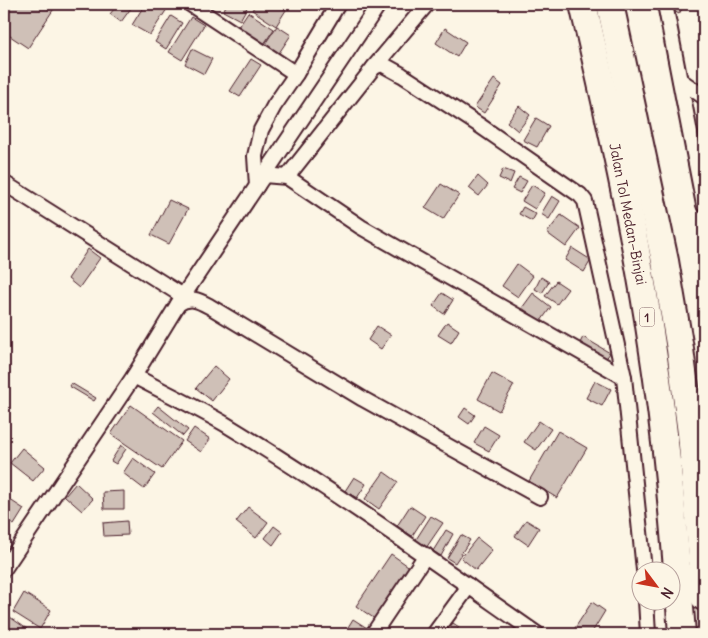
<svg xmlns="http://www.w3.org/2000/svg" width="708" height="638" viewBox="0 0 708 638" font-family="Delius,sans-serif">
<rect width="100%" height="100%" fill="#fcf5e5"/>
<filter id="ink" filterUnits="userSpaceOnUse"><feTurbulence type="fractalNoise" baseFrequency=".02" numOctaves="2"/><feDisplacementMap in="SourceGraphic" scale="10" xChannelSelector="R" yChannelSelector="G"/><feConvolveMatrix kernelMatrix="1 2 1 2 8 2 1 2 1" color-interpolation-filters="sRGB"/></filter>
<g filter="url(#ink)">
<g fill="#cfc0b7" stroke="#4a1f2b">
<path d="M4,4h53l-29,44 -24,-16z"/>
<path d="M118,4h16l-13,18 -11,-8z"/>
<path d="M145,4h13l9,5 -17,26 -18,-10z"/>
<path d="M227,4h22l-9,16 -17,-9z"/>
<path d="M256,4h21l9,6 -10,16 -24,-16z"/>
<path d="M673,4h12l-6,10 -9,-5z"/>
<path d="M248,12l26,17 -10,15 -26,-17z"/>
<path d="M171,16l11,7 -16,26 -11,-7z"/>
<path d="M191,17l13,8 -22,35 -13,-8z"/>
<path d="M277,26l14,9 -12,18 -14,-9z"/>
<path d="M445,28l21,14 -9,15 -21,-14z"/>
<path d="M192,49l20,10 -8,15 -19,-10z"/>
<path d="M251,59l10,6 -21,32 -10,-6z"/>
<path d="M494,79l8,6 -18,28 -9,-6z"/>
<path d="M519,106l11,9 -12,16 -11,-9z"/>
<path d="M536,118l13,8 -12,21 -14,-7z"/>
<path d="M503,169l11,4 -4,10 -11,-5z"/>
<path d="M478,176l10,9 -9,11 -10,-8z"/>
<path d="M519,177l8,4 -7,12 -8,-4z"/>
<path d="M441,184l18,11 -16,24 -18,-11z"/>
<path d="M532,185l13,8 -10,16 -13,-8z"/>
<path d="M552,196l8,5 -11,18 -8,-5z"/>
<path d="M169,200l19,9 -19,35 -18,-9z"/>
<path d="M523,207l13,7 -4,7 -13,-7z"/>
<path d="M561,215l19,13 -14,19 -19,-14z"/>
<path d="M572,248l19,12 -7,12 -19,-12z"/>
<path d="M88,249l12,9 -21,30 -11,-9z"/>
<path d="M517,264l16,12 -15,21 -16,-11z"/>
<path d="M541,277l8,5 -7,11 -7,-4z"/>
<path d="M556,281l12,8 -11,15 -12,-8z"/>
<path d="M442,293l11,7 -9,14 -11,-8z"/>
<path d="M533,293l18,14 -10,14 -19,-13z"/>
<path d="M447,322l12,8 -8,13 -13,-8z"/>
<path d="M377,326l14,9 -10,14 -13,-9z"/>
<path d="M583,337l27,16 -5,7 -26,-15z"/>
<path d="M214,366l15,13 -17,22 -16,-13z"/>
<path d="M492,373l22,12 -15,26 -21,-12z"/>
<path d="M595,381l16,8 -9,17 -16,-8z"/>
<path d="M71,383l25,15 -2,3 -25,-15z"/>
<path d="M131,405l51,36 -20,28 -51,-35z"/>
<path d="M158,406l30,24 -5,6 -30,-24z"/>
<path d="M465,408l10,7 -6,9 -10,-7z"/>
<path d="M539,421l12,8 -15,21 -12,-8z"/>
<path d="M484,426l15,9 -10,16 -15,-8z"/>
<path d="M194,428l16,11 -9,13 -16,-11z"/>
<path d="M558,431l29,17 -30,50 -28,-17z"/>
<path d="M121,445l5,4 -10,15 -5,-3z"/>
<path d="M22,448l23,19 -12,14 -23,-18z"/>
<path d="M133,458l22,16 -11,15 -21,-16z"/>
<path d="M384,472l14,10 -19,27 -14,-10z"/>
<path d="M354,477l12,7 -9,14 -12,-7z"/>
<path d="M76,483l17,16 -11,12 -17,-15z"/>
<path d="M124,491v18h-20l-1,-17z"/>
<path d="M4,496l20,13 -10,16 -10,-6z"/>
<path d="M410,506l15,10 -13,20 -15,-10z"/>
<path d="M248,507l20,15 -12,16 -20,-16z"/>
<path d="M431,516l12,7 -17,25 -11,-7z"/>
<path d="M526,520l13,8 -11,17 -13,-9z"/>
<path d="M127,521l1,14 -24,1 -1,-13z"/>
<path d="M274,526l8,6 -9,13 -8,-7z"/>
<path d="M446,530l7,4 -12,22 -8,-5z"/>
<path d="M461,535l9,5 -15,23 -8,-5z"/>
<path d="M477,538l15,12 -16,20 -15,-12z"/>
<path d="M391,554l20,14 -36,51 -19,-13z"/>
<path d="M24,593l27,17 -11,19 -27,-17z"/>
<path d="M592,602l13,9 -14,23h-13l-5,-3z"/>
<path d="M7,615l20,14 -4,5h-14l-5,-3v-11z"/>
<path d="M353,619l14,9 -4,6h-15l-3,-2z"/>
<path d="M453,623l6,4 -6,7h-9z"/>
</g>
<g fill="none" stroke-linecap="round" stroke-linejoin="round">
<defs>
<g id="minor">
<path d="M190,4l106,70"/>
<path d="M665,4l39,201"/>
<path d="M374,67l8,-3 20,11 77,50 101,70 5,6 39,176 20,193"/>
<path d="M680,80l24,17"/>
<path d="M264,175l23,2 74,50 263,150"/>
<path d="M287,177l87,-110 53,-63"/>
<path d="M4,183l179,113"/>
<path d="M257,186l-2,-30 6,-26 13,-24 22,-32 42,-70"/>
<path d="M178,304c12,-8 20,-4 31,2l154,93 177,98"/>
<path d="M134,376c30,16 62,31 91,48 107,65 209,138 312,210"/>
<path d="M4,569l130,-193 49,-80 196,-292"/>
<path d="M646,600l2,34"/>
<path d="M373,634l53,-79"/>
<path d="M434,634l35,-48"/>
</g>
<g id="motorway">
<path d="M583,4c26,113 52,226 69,341 15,96 23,193 30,289"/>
<path d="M610,4l55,257 15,88 11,84 11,125 2,39"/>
</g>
</defs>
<use href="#minor" stroke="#4a1f2b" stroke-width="18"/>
<use href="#motorway" stroke="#4a1f2b" stroke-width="30"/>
<use href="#minor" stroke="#fcf5e5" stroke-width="14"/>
<use href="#motorway" stroke="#fcf5e5" stroke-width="26"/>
</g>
</g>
<g text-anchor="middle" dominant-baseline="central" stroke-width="5" stroke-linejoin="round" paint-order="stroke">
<rect fill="#fcf5e5" stroke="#7f5f63" stroke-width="1" x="639.5" y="307.5" width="15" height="19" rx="4"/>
<g font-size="12" font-weight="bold" fill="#4a1f2b">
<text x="647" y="317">1</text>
</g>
<g font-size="14" fill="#4a1f2b" stroke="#fcf5e5">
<text transform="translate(628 214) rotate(79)">Jalan Tol Medan–Binjai</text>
</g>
</g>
<rect width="708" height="638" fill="none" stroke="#fcf5e5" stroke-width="20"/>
<rect x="10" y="10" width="688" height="618" fill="none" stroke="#4a1f2b" stroke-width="2" filter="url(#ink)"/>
<g transform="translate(656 586) rotate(122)"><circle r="24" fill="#fcf5e5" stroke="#b59f9b"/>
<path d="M0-4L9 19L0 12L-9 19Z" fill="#c8321e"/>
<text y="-8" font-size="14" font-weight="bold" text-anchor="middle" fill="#4a1f2b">N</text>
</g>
</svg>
